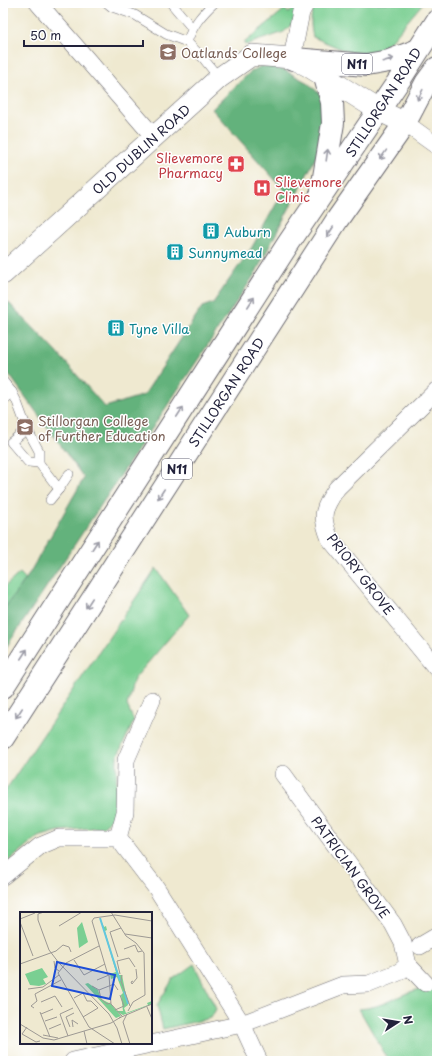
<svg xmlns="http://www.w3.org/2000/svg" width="440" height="1064" viewBox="0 0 440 1064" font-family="'Playpen Sans',sans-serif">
<rect width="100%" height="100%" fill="#fff"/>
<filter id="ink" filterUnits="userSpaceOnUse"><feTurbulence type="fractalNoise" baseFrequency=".025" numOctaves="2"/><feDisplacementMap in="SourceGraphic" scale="8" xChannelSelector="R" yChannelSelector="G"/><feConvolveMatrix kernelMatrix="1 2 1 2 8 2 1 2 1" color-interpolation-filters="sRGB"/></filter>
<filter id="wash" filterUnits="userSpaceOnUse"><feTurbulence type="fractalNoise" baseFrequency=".012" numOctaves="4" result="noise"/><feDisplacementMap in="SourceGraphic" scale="16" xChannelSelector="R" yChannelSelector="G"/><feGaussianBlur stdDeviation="0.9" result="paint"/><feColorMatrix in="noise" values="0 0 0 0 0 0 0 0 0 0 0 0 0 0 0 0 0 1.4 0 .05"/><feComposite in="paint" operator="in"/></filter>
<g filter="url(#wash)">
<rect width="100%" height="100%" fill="#efe9d0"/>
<g fill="#7acf92" stroke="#4e7866">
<path d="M316,3h107l-33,39 -11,8 -8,3 -18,1 -40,-17c-3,-12 -3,-23 3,-34z"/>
<path d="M299,4l-5,18 -10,10 -39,13 -1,-2 41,-34 3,4z"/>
<path d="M156,568l33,47 -55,64 -7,26 7,16 -17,36 -1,56 -13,14 -44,4 -21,6 -35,29v-72z"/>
<path d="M20,573l6,6 -23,31v-22z"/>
<path d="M194,964l22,45 -5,9 -48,11 -6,-24 16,-26z"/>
<path d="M433,983l4,7v71h-48l-30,-52c23,-2 30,-9 51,-17 9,-3 15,-3 23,-9z"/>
</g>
<path fill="#63b27c" stroke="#426a5c" d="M261,66l18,1 29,16 14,13 1,48 -68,130 -252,378v-42l23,-31 58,-101 -81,-112v-61l4,-4 48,49 50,57 39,-12 58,-88 11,-4 39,-56 32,-57 -72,-81 37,-36z"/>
</g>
<g filter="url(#ink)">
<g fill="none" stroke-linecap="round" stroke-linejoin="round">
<defs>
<g id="service">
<path d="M107,3l5,4 23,8 31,19 21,8 16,16 16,20"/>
<path d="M171,3l21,25"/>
<path d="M187,42c6,-17 14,-27 27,-39"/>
<path d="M3,381l9,11 5,10 10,27 12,22v12l20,26 10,-15"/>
<path d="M3,401l9,-9"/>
<path d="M27,429l-16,13 17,20 11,1"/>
<path d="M50,500l9,-11"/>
</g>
<g id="minor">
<path d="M38,3l116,134"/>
<path d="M292,58l9,-46 5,-9"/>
<path d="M405,123l32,23"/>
<path d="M437,390l-100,98c-14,21 -17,27 -7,51l107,130"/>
<path d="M118,838l39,51 85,135 17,37"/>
<path d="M118,838l7,-26 1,-52 26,-60"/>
<path d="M3,876l37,-30 19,-8h59"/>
<path d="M420,946l17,-10"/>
<path d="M408,965l17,18"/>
<path d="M73,1061l169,-37 101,-39 26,-1 30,-12 9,-7 -5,-22 -10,-19 -110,-150"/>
</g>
<path id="tertiary" d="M3,274l216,-196 33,-23 40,3 16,8 70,44 27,13"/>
<g id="trunk">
<path d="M294,59l72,6 23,-4 29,-11"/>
<path d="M322,189l11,-66 -1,-21 -7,-25"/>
<path d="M3,687l285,-443 114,-168 35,-55"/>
<path d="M3,738l334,-518 68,-97 21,-40 11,-15"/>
</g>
</defs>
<use href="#service" stroke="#6a686f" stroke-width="10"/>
<use href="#minor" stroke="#6a686f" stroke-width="18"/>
<use href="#tertiary" stroke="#6a686f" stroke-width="22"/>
<use href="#trunk" stroke="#6a686f" stroke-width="24"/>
<use href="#service" stroke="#fff" stroke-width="9"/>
<use href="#minor" stroke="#fff" stroke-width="17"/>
<use href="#tertiary" stroke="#fff" stroke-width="21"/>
<use href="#trunk" stroke="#fff" stroke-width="22"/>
</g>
<defs><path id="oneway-shaft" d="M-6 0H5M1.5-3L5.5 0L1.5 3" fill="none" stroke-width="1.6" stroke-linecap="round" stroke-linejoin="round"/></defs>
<g stroke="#9c9ca7">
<use href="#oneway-shaft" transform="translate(388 60) rotate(-16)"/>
<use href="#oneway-shaft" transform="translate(420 95) rotate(118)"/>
<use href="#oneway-shaft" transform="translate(327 155) rotate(-82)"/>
<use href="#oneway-shaft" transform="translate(383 155) rotate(125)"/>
<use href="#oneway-shaft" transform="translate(330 232) rotate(123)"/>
<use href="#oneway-shaft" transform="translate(251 302) rotate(-57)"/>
<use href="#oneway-shaft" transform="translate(180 412) rotate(-57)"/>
<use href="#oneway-shaft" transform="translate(161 494) rotate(123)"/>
<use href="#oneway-shaft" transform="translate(95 545) rotate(-57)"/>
<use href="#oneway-shaft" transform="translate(89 603) rotate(123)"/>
<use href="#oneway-shaft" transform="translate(24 654) rotate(-57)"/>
<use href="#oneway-shaft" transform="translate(19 713) rotate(123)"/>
</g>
</g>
<defs>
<symbol id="school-square" viewBox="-11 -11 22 22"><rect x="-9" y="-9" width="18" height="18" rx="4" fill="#8d6e63" stroke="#fff"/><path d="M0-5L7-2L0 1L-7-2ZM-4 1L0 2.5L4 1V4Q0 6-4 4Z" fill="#fff"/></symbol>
<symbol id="pharmacy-square" viewBox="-11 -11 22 22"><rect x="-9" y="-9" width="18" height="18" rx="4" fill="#e0444e" stroke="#fff"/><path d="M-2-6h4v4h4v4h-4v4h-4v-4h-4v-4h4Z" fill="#fff"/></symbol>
<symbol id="hospital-square" viewBox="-11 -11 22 22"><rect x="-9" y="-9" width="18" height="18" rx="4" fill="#e0444e" stroke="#fff"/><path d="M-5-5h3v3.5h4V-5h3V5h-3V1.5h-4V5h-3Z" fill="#fff"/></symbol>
<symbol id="building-square" viewBox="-11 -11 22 22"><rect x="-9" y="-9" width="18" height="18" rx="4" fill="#0f9aa8" stroke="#fff"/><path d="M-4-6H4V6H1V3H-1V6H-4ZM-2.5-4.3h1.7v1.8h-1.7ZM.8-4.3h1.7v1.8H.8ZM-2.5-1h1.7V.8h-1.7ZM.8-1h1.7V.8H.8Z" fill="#fff"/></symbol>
<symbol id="university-square" viewBox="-11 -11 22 22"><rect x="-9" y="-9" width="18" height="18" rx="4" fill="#8d6e63" stroke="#fff"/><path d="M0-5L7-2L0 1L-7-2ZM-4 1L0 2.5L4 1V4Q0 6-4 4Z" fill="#fff"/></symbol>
</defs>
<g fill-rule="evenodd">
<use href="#school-square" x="158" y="42" width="20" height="20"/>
<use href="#pharmacy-square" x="226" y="154" width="20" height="20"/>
<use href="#hospital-square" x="252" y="178" width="20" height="20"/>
<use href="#building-square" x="201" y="221" width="20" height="20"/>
<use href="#building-square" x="165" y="242" width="20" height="20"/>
<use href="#building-square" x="106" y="318" width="20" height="20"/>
<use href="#university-square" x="15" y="417" width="20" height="20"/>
</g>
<g text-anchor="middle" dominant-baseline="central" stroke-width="3" stroke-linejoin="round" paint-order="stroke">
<g fill="#fff" stroke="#646476" stroke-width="1">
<rect x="342" y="54" width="30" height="20" rx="3"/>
<rect x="162" y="459" width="30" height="20" rx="3"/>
</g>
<g font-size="12" font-weight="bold" fill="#22223b">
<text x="357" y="64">N11</text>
<text x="177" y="469">N11</text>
</g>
<g font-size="13" fill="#785e54" stroke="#fff" text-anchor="start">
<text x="181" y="52">Oatlands College</text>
<text x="38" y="420">Stillorgan College<tspan x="38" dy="15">of Further Education</tspan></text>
</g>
<g font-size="13" fill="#22223b" stroke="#fff">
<text transform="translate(383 102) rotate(-57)">STILLORGAN ROAD</text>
<text transform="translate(141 149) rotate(-42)">OLD DUBLIN ROAD</text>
<text transform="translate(226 392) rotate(-57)">STILLORGAN ROAD</text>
<text transform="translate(361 574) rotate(52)">PRIORY GROVE</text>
<text transform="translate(351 867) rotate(54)">PATRICIAN GROVE</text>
</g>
<g font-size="13" fill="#be3a42" stroke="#fff" text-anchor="end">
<text x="223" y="157">Slievemore<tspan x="223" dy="15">Pharmacy</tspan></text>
<text x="275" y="181" text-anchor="start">Slievemore<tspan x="275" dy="15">Clinic</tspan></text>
</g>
<g font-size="13" fill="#0d838f" stroke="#fff" text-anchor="start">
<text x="224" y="231">Auburn</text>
<text x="188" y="252">Sunnymead</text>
<text x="129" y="328">Tyne Villa</text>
</g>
</g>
<g transform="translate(20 912)">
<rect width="132" height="132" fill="#efe9d0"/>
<path d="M80,6l4,9 2,-1 1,4 -2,1 9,30 5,14h3l6,30 -4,3 2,5 22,-8 -1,-2 5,-2v3l-29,11 -7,-4h7l-2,-16 2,-2 -6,-16 -6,2 -1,-5 6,-2zM62,10l6,20 -9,6 -2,-20zM22,56l6,9 -5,2 3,5 -7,2 -9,-1 -5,-11zM68,71l10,7 3,9 10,5 10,12 -5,2 -2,-2 -29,-32z" fill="#7acf92"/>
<path fill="none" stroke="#62c7df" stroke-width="2" d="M80,6l20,63M104,79l4,13"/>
<path fill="none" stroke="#9d9994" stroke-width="1" d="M24,0l-6,2v6l11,30 10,13 50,51 8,14 5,16M91,0l15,24 10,7 8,10 1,42M74,6l-2,3 16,54M74,6l21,-3 37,6M0,7l15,-6M0,10l13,34M39,14l23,-14M105,22l27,4M79,34l-33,17 -8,10 31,54 26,17M104,37l11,-4 3,7 4,-1M98,45l-8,-25 11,-4M54,48l10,15 21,-11M34,49l1,7 4,3M0,52l36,-13 7,-6 6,2 2,5M100,62l-3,-13 12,-3 6,9M102,63l-1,6 9,25M77,68l12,-5 2,29 11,12M113,69l-2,1 1,2 5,-6 -1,-9M72,74l7,4 15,-6 4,6M8,77l15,-2 16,-12M79,78l2,9 6,5 4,-1M54,86l9,-5 4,8h4l7,7 -15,9M21,90l14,-6 7,11M127,95l5,12M14,96l-3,-2 6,-5 -2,-7 26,-14M95,98l9,-4 -4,-11M108,99l5,-9 12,-7M20,100l10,25M21,102l12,-5M107,102l-4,8 7,22M99,106l33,-14M25,109l12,-4M0,112l23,14 11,2 57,-17 10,-6M7,115l-5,7 14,8 4,-1M50,115l-4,-10 8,-4M53,115l-1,-7 6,4M29,117l12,-5M64,119l3,13M23,123l15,3M48,124l-8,-22 13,-6"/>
<path fill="#1d4ed8" fill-opacity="0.15" stroke="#1d4ed8" stroke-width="2" d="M37,50l58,13 -5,24 -58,-13z"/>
<rect width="132" height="132" fill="none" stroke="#22223b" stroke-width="2"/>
</g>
<rect width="440" height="1064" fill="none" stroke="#fff" stroke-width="16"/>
<g transform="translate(398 1022) rotate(78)" stroke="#ffffff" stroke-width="3" paint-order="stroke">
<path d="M0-3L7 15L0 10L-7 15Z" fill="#22223b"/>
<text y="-6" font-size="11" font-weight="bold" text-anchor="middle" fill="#22223b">N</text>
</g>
<path d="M24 40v6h119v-6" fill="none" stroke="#22223b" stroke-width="2"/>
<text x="30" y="40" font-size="12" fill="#22223b" stroke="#ffffff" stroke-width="3" paint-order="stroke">50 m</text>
</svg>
